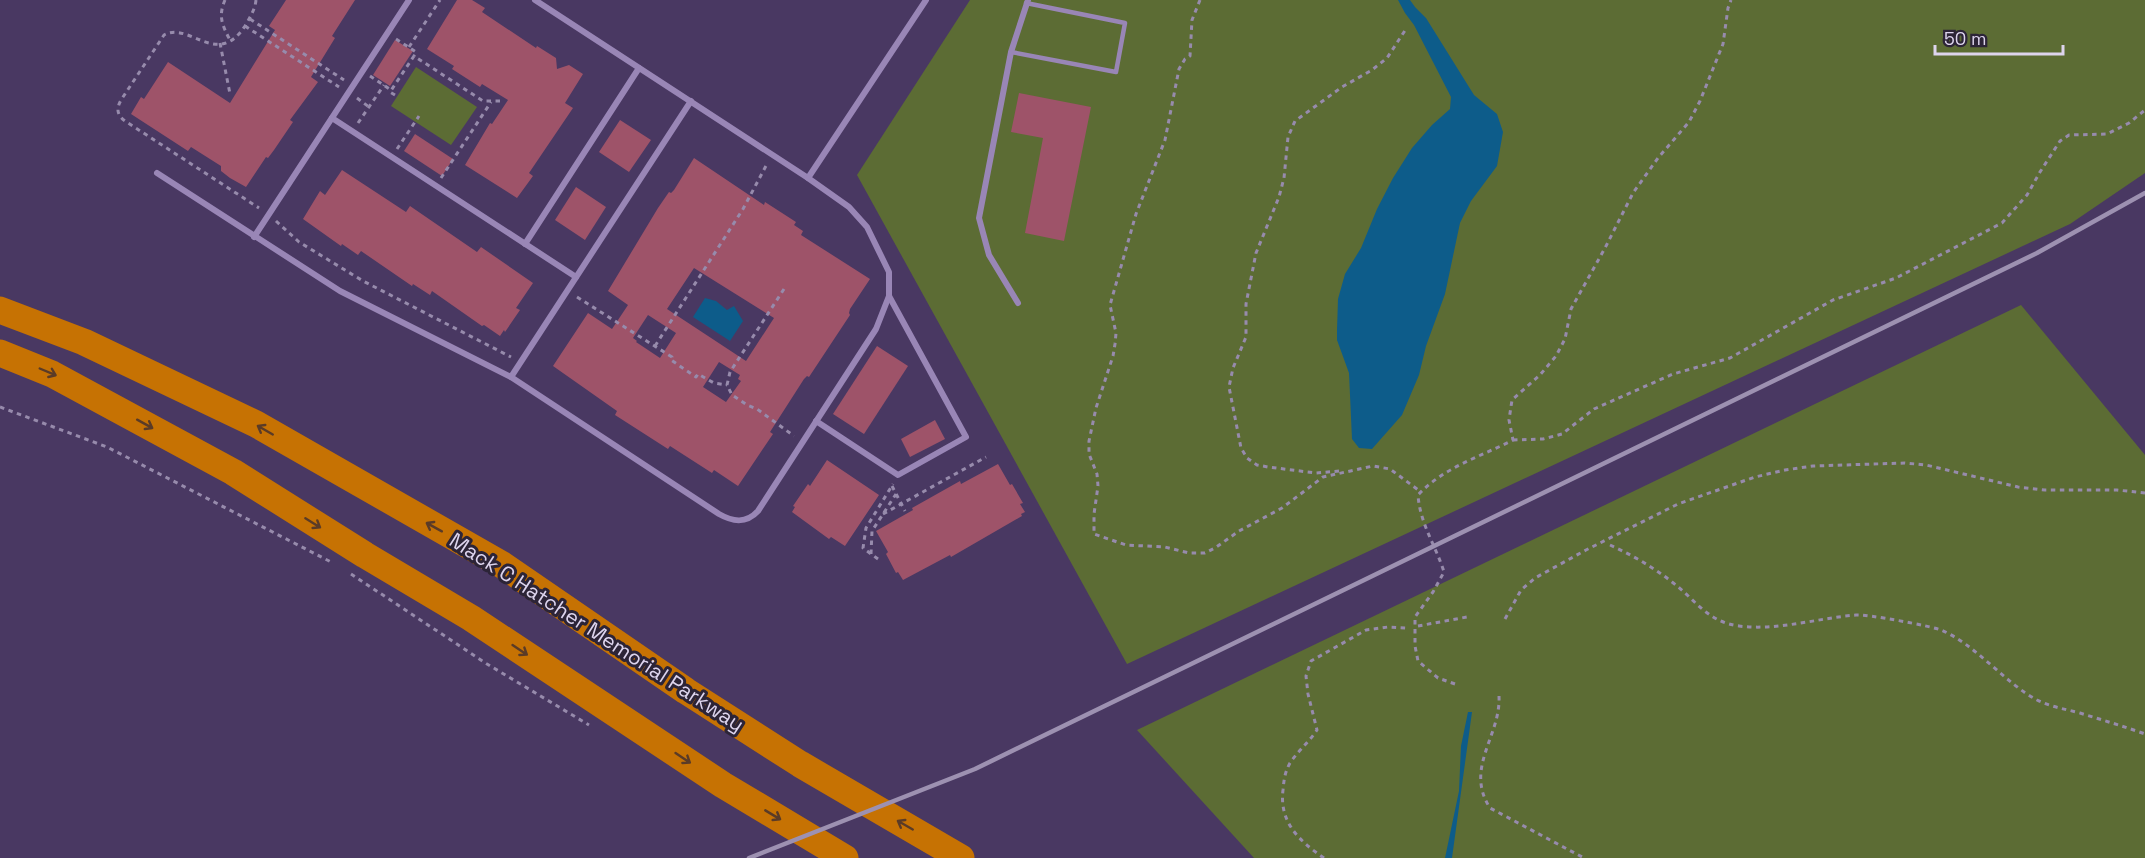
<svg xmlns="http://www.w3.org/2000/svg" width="2145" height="858" viewBox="0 0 2145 858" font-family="'Space Grotesk',sans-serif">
<rect width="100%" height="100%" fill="#493862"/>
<g fill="#5c6c34">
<path d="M970,0h1175v173l-75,51 -943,440 -270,-489z"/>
<path d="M416,67l61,40 -26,38 -60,-39z"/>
<path d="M2021,305l124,150v403h-891l-117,-128z"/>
</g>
<g fill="#0d5c8a">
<path d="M1398,0h12l5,7 11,11 48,77 23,19 6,18 -6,34 -26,35 -11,22 -15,71 -19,52 -7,29 -17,40 -30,34 -13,-1 -7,-9 -3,-66 -12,-33v-10l1,-31 7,-25 16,-26 16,-39 16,-31 19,-30 20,-23 18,-16 1,-12 -37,-72 -9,-12z"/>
<path d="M705,298l11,3 11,9 7,-4 9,15 -13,20 -37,-24z"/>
<path d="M1468,712h4l-20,146h-7l14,-67 2,-45z"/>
</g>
<g fill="#9e5369" fill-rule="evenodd">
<path d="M286,0h69l-23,36 3,2 -24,39 7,5 -28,38 3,2 -19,28 -6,8 -2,-1 -20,30 -16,-9 -9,-7v-5l-30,-19 -3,4 -57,-37 10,-17 3,2 24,-37 62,41 45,-73 -6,-4z"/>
<path d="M457,0h15l13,8 -3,4 54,36 1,-2 19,12 1,11 12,-4 14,9 -18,29 8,5 -44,65 4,3 -16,22 -52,-33 25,-42 2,1 16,-24 -26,-16 -2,3 -28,-18 2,-3 -27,-17z"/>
<path d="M395,40l18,11 -23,35 -17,-11z"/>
<path d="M1019,93l72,14 -27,134 -39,-8 18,-95 -32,-6z"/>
<path d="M620,120l31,20 -22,32 -30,-20z"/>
<path d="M415,134l38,25 -11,17 -38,-25z"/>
<path d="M694,158l70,47 1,-3 31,20 -2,3 9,6 -2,4 69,44 -20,30 -1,4 1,2 -41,62 -2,-1 -3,3 -34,53 3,2 -35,52 -24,-16 -2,3 -42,-27 -2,3 -53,-34 2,-4 -64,-45 35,-53 24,16 16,-24 -20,-14 50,-83 11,-16 2,1 3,-3zM694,268l80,50 -28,43 -79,-52zM648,315l28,18 -16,25 -24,-16 1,-1 -4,-3zM719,362l21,13 -2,4 3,2 -15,21 -23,-15z"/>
<path d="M342,170l64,42 4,-6 67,46 4,-5 52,36 -17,25 4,2 -15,22 -1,-2 -4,6 -16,-11 -2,1 -50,-35 -2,4 -17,-11 -1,2 -51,-35 -3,4 -16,-11 -1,2 -38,-27 17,-28 5,4z"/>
<path d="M576,187l30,20 -21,33 -30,-20z"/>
<path d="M877,346l31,20 -44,68 -31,-20z"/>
<path d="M935,420l10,19 -35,18 -9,-18z"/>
<path d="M827,460l52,35 -34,51 -14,-9 -2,2 -37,-27 3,-5 -2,-1 15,-22 2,2z"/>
<path d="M998,464l12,21 2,-1 11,19 -3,1 5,8 -4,2 1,2 -71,41 -1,-2 -47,25 -5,-8 -2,1 -10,-19 2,-2 -12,-21 37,-21 -1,-2 48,-27 1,3z"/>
</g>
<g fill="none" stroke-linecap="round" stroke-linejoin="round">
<g stroke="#978bac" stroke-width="3" stroke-dasharray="4.5 4.5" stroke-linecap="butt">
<path d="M225,0c-7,16 -3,25 5,40"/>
<path d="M256,0c-1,10 -6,17 -11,26 -28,43 -55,-5 -81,9l-43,65c-5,9 -4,15 4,21l134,87"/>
<path d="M1200,0l-8,20 -2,36 -5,3 -6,10 -14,71 -29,74 -26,91 6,28 -1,11 -2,12 -17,52 -7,33v13l8,20 1,12 -4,28v20l32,11 39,2 24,6h16l10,-5 24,-17 43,-23 41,-31 50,-11 17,3 31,23"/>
<path d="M250,19l94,61"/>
<path d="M245,26l94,61"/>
<path d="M396,39l20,13 -2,4"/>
<path d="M220,43l10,51"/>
<path d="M409,47l31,-47"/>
<path d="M370,76l21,14"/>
<path d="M395,95l-5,-3 24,-36 69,45h17"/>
<path d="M357,98l12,9"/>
<path d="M358,123l26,-38"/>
<path d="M397,149l22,-33"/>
<path d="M441,178l50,-76"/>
<path d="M276,221l23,21 64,39 148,76"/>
<path d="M784,289l-54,83 -3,13 5,10 15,10 10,4 37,27"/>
<path d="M577,297l95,60 -1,3 25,17 2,-3 16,9 13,2"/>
<path d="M655,346l88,-137 24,-45"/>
<path d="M0,407l107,40 226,116"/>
<path d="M1513,440l30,-1 19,-5 32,-25 79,-35 57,-16 103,-58 63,-22 106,-55 25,-28 13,-23 20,-31 9,-6 38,-1 22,-11 16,-13"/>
<path d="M1339,471l-23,2 -48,-6 -11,-2 -10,-7 -6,-10 -12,-61 4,-19 13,-31v-33l10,-51 23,-56 5,-19 4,-41 7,-16 47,-34 30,-17 15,-12 19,-29"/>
<path d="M892,486l13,25"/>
<path d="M883,514l103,-57"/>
<path d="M1610,545c22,10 43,22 62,37 23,17 35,40 67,44 39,5 79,-8 117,-11 11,-1 75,11 85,15 34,14 64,53 96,70 14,7 28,9 43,13 22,7 43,13 65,21"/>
<path d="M871,554l1,-23 24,-37"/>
<path d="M878,559l-15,-11 3,-20 27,-44"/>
<path d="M351,574l136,90 102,61"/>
<path d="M1505,619l16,-29 14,-12 51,-28 92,-46 77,-27 30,-7 28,-4 92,-3 21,2 92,22 27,3h72l28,3"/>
<path d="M1418,626l49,-9"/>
<path d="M1455,684l-17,-6 -20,-17 -3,-15v-29l18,-25 11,-20c-8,-26 -24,-48 -26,-77 26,-28 62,-38 95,-55l-4,-20 3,-20 28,-25 16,-19 9,-17 6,-30 34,-61 28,-55 25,-35 31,-36 11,-21 23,-57 5,-36 3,-8"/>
<path d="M1499,696c2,40 -35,72 -9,112l94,50"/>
<path d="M1324,858c-25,-17 -45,-36 -41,-68 1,-11 2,-18 7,-27 8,-12 19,-21 27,-33l-9,-36 -2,-18 5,-15 55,-31 22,-3 18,1"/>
</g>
<path stroke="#9986b6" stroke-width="4.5" d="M1011,52l105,20 9,-49 -99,-20"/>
<g stroke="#9986b6" stroke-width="6">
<path d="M535,0l273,178 118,-178"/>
<path d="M332,118l244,159"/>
<path d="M157,173l183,118 171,86 208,137c14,8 27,10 39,-3l118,-182 13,-33"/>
<path d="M808,178l41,29 18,20 22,45v24l77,141 -68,38 -82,-54"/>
<path d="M254,237l155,-237"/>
<path d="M525,244l114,-176"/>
<path d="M1018,303l-29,-48 -10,-37 32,-166 17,-52"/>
<path d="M511,377l180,-276"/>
</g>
<g stroke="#c67203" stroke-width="27">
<path d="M0,310l84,32 172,82 245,140 185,127 114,73 161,94"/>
<path d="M0,353l52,21 181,98 132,83 106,63 252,167 122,73"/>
</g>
<path stroke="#9d91b1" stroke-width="4.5" d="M749,858l226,-89 1062,-516 108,-60"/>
</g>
<defs><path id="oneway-shaft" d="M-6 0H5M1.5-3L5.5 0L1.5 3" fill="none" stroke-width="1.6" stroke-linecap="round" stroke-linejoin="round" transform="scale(1.5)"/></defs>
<g stroke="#5a3b27">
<use href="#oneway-shaft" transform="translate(48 372) rotate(23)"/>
<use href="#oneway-shaft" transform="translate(145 424) rotate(29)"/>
<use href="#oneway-shaft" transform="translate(265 430) rotate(-150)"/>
<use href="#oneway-shaft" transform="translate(313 523) rotate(32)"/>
<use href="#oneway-shaft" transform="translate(434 527) rotate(-151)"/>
<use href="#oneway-shaft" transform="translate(520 650) rotate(34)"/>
<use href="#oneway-shaft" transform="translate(683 758) rotate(34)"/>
<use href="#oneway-shaft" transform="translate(773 815) rotate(31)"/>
<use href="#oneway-shaft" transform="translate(905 825) rotate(-150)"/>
</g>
<g text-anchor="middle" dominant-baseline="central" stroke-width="6" stroke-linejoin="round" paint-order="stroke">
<g font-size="21" fill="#ddd4ed" stroke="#2c2437">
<text transform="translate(597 632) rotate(33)">Mack C Hatcher Memorial Parkway</text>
</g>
</g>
<path d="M1935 45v9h128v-9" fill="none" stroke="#ddd4ed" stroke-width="3"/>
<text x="1944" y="45" font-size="18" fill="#ddd4ed" stroke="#2c2437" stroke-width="4.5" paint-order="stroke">50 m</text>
</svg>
